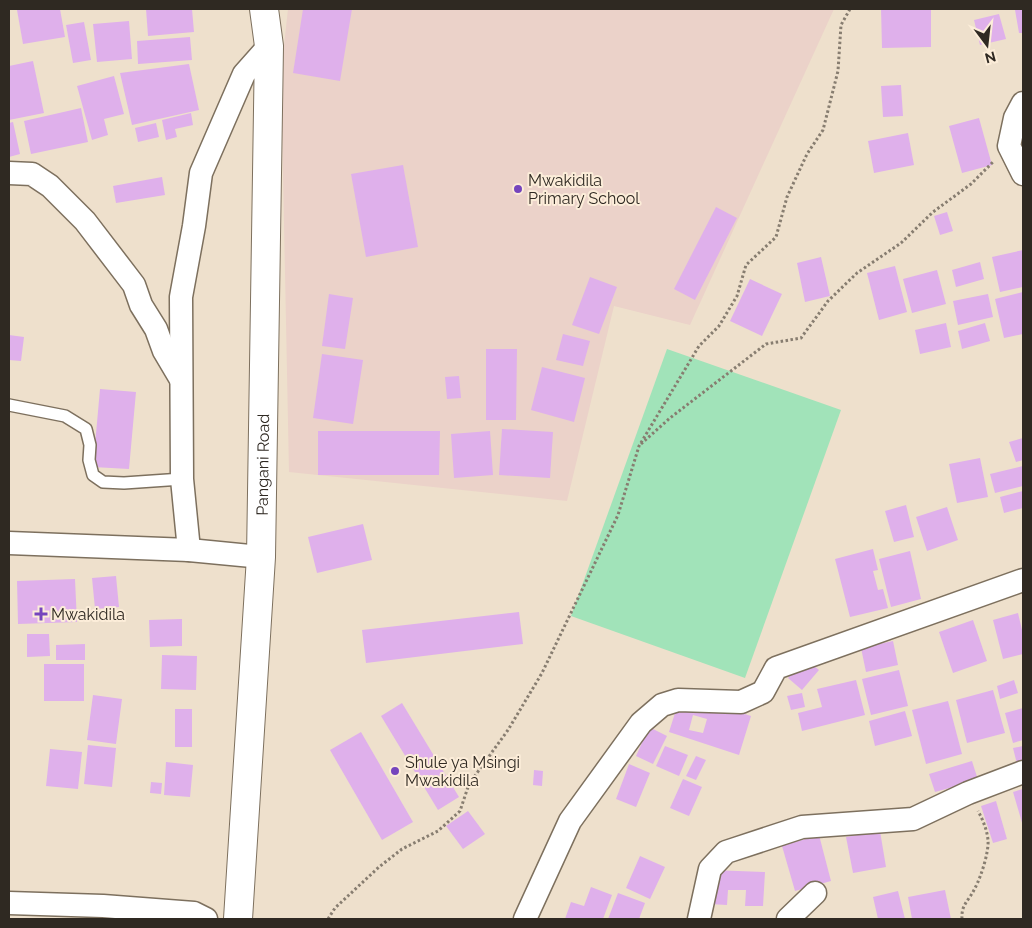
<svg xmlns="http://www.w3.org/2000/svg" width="1032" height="928" viewBox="0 0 1032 928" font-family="Raleway,sans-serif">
<rect width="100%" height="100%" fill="#eee0cc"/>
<path fill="#ebd2c9" d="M288,9h546l-144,316 -76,-19 -47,195 -278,-29 -8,-399z"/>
<path fill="#a1e3b9" d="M667,349l174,61 -96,268 -174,-62z"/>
<g fill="#dfb0eb" fill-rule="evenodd">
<path d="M24,9h36l5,28 -42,7 -6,-34z"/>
<path d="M146,9h46l2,23 -46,4z"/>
<path d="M303,9h49l-12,72 -47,-8z"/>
<path d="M881,9h50v38l-49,1z"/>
<path d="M1023,9v24h-4l-4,-23z"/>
<path d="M999,14l7,25 -26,6 -6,-25z"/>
<path d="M129,21l3,38 -35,3 -4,-38z"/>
<path d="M84,22l7,38 -18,3 -7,-38z"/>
<path d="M190,37l2,23 -54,4 -1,-23z"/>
<path d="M33,61l11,52 -35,7v-54z"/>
<path d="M189,64l10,46 -67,15 -12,-52z"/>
<path d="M114,76l10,38 -20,5 4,16 -16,5 -15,-54z"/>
<path d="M901,85l2,31 -20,1 -2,-31z"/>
<path d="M81,108l7,34 -57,12 -7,-33z"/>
<path d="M191,113l2,12 -18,4 2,8 -11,3 -4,-20z"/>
<path d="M979,118l13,47 -30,8 -13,-47z"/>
<path d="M13,122l7,32 -11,3v-34z"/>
<path d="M156,123l3,14 -21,5 -3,-14z"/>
<path d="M908,133l6,32 -40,8 -6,-32z"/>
<path d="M403,165l15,82 -52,10 -15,-83z"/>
<path d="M162,177l3,18 -49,8 -3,-17z"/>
<path d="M716,207l21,11 -42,82 -21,-11z"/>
<path d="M947,212l6,19 -13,4 -6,-19z"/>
<path d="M1023,250v37l-23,5 -8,-35z"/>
<path d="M821,257l9,39 -25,6 -8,-39z"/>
<path d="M980,262l4,17 -28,8 -4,-17z"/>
<path d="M895,266l12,46 -28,8 -12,-47z"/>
<path d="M937,270l9,34 -34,9 -9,-34z"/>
<path d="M590,277l27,10 -18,47 -27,-9z"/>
<path d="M750,279l32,15 -20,42 -32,-15z"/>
<path d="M1023,292v42l-19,4 -9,-39z"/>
<path d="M329,294l24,4 -8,51 -23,-3z"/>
<path d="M988,294l5,23 -35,8 -5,-24z"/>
<path d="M946,323l5,24 -31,7 -5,-24z"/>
<path d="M985,323l5,18 -28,8 -4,-18z"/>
<path d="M563,334l27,7 -7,25 -27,-6z"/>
<path d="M9,335l15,2 -3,24 -12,-1z"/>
<path d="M486,349h31l-1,71h-30z"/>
<path d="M322,354l41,6 -10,64 -40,-6z"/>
<path d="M542,367l43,11 -11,44 -43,-12z"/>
<path d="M459,376l2,22 -14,1 -2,-22z"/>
<path d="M100,389l36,3 -7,77 -36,-2z"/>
<path d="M502,429l51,3 -3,46 -51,-3z"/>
<path d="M318,431h122l-1,44h-121z"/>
<path d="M490,431l3,44 -39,3 -3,-44z"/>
<path d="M1023,438v22l-7,2 -7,-20z"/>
<path d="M980,458l8,39 -31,6 -8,-39z"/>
<path d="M1023,466v20l-28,7 -5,-19z"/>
<path d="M1023,491v17l-19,5 -4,-16z"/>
<path d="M906,505l8,32 -20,5 -9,-31z"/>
<path d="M947,507l11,33 -31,11 -11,-34z"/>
<path d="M363,524l9,36 -55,13 -9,-36z"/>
<path d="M873,549l5,21 -5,1 5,19 5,-1 5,19 -38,9 -15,-58z"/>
<path d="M910,551l11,48 -30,8 -12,-48z"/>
<path d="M116,576l3,31 -24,2 -3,-31z"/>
<path d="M75,579l2,43 -59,2 -1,-43z"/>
<path d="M519,612l4,32 -157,19 -4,-33z"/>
<path d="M1018,613l5,21v20l-20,5 -10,-39z"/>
<path d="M182,619v27l-32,1 -1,-27z"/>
<path d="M973,620l14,41 -34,12 -14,-41z"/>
<path d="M27,634h22l1,22 -23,1z"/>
<path d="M893,641l5,24 -32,7 -5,-24z"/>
<path d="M85,644v16h-29v-15z"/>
<path d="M162,655l35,1 -1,34 -35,-1z"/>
<path d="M804,658l15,12 -17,20 -14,-12z"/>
<rect x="44" y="664" width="40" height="37"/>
<path d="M899,670l9,36 -37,9 -9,-36z"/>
<path d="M856,680l9,35 -63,16 -4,-18 24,-6 -5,-18z"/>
<path d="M1014,680l4,13 -18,6 -3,-13z"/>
<path d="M993,690l12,43 -38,10 -11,-43z"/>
<path d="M802,693l3,14 -14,3 -4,-14z"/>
<path d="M681,694l70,22 -12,39 -70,-23zM693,715l14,4 -4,14 -14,-3z"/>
<path d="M93,695l29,4 -6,45 -29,-4z"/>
<path d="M948,701l14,53 -36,10 -14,-54z"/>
<path d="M402,703l57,94 -21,13 -57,-94z"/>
<path d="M1023,708v32l-10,3 -8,-30z"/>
<rect x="175" y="709" width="17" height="38"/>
<path d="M905,711l7,25 -37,10 -6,-25z"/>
<path d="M649,727l18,9 -14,28 -17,-8z"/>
<path d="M361,732l52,90 -31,18 -52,-90z"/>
<path d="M88,745l28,3 -4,39 -28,-3z"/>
<path d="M665,746l23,9 -9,21 -23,-10z"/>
<path d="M1023,746v16l-6,2 -4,-16z"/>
<path d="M50,749l32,3 -4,37 -32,-3z"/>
<path d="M696,756l10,4 -10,20 -10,-4z"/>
<path d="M972,761l6,19 -43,12 -6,-18z"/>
<path d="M166,762l27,3 -3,32 -26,-2z"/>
<path d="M629,764l21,9 -14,34 -20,-8z"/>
<path d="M534,770l9,1 -1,15 -9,-1z"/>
<path d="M683,779l19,8 -13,29 -19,-8z"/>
<path d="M151,782l11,1 -1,11 -11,-1z"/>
<path d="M1023,789v37l-10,-34z"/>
<path d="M996,801l11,38 -14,4 -12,-37z"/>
<path d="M468,811l17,23 -22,15 -17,-23z"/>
<path d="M880,831l6,36 -33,6 -7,-36z"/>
<path d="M819,835l12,46 -36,10 -13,-45z"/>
<path d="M640,856l25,11 -15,32 -24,-11z"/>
<path d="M711,870l54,2 -2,34h-18l1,-16h-18l-1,15 -18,-1z"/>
<path d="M591,887l21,8 -9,24h-38l6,-17 13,4z"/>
<path d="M945,890l6,29h-39l-4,-22z"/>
<path d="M898,891l7,28h-27l-5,-22z"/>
<path d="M618,893l27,10 -6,16h-31z"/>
</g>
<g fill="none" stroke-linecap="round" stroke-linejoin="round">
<defs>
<path id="lane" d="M9,405l56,11 21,13 4,16 -1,15 4,15 10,7 21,1 58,-4"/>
<g id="street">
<path d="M1023,103l-8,15 -6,28 14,28"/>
<path d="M9,173l23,1 18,12 35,35 49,64 7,20 15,24 8,22 16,27"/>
<path d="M9,543l180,7 72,7"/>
<path d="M189,550l-7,-71 -1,-182 13,-71 7,-53 43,-99 25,-28"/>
<path d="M9,903l94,3 91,7 12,6"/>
<path d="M525,919l45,-98 71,-98 21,-18 16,-5 63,2 22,-10 13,-24 247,-88"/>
<path d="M699,919l11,-50 16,-17 76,-25 111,-8 55,-26 55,-21"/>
<path d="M788,919l27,-26"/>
</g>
<g id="secondary">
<path id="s1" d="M238,919l23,-362 8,-511 -5,-37"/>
</g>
</defs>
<use href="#lane" stroke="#7d705e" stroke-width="14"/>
<use href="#street" stroke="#7d705e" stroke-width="25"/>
<use href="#secondary" stroke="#7d705e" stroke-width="30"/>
<g stroke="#877d70" stroke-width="3" stroke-dasharray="2.5 2.5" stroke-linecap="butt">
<path d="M641,444l29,-26 96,-74 35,-6 27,-37 29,-28 44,-30 32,-31 38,-28 23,-23"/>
<path d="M328,919l7,-11 44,-41 23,-18 36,-18 22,-20 9,-27 39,-54 34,-57 76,-158 21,-69 60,-100 20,-20 18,-30 9,-31 30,-28 11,-40 20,-43 16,-24 15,-59 3,-46 9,-16"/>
<path d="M962,919c-1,-15 7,-18 13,-31 6,-11 14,-36 13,-48 -1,-10 -5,-20 -10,-29"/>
</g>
<use href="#lane" stroke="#fff" stroke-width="11"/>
<use href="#street" stroke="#fff" stroke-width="22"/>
<use href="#secondary" stroke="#fff" stroke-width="28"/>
</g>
<g fill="#7545bd" stroke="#fcedd9" stroke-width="2">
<circle cx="518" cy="189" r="5"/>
<path d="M38.5 606.5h5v5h5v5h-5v5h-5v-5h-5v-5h5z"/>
<circle cx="395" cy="771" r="5"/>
</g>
<g text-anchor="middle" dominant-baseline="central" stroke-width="4" stroke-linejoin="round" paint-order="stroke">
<g font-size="16" fill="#2f2922" stroke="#fcedd9" text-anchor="start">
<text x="528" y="180">Mwakidila<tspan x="528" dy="18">Primary School</tspan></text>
<text x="51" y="614">Mwakidila</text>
<text x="405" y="762">Shule ya Msingi<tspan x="405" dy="18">Mwakidila</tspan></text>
</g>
<g font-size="16" fill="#2f2922" stroke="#fcedd9">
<text stroke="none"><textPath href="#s1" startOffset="455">Pangani Road</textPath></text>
</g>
</g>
<rect width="1032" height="928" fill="none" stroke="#2f2922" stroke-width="20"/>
<g transform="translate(987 45) rotate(165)" stroke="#fcedd9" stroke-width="4" paint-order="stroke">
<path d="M0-4L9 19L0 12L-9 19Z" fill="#2f2922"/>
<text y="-8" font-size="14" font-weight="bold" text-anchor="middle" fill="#2f2922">N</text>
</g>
</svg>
